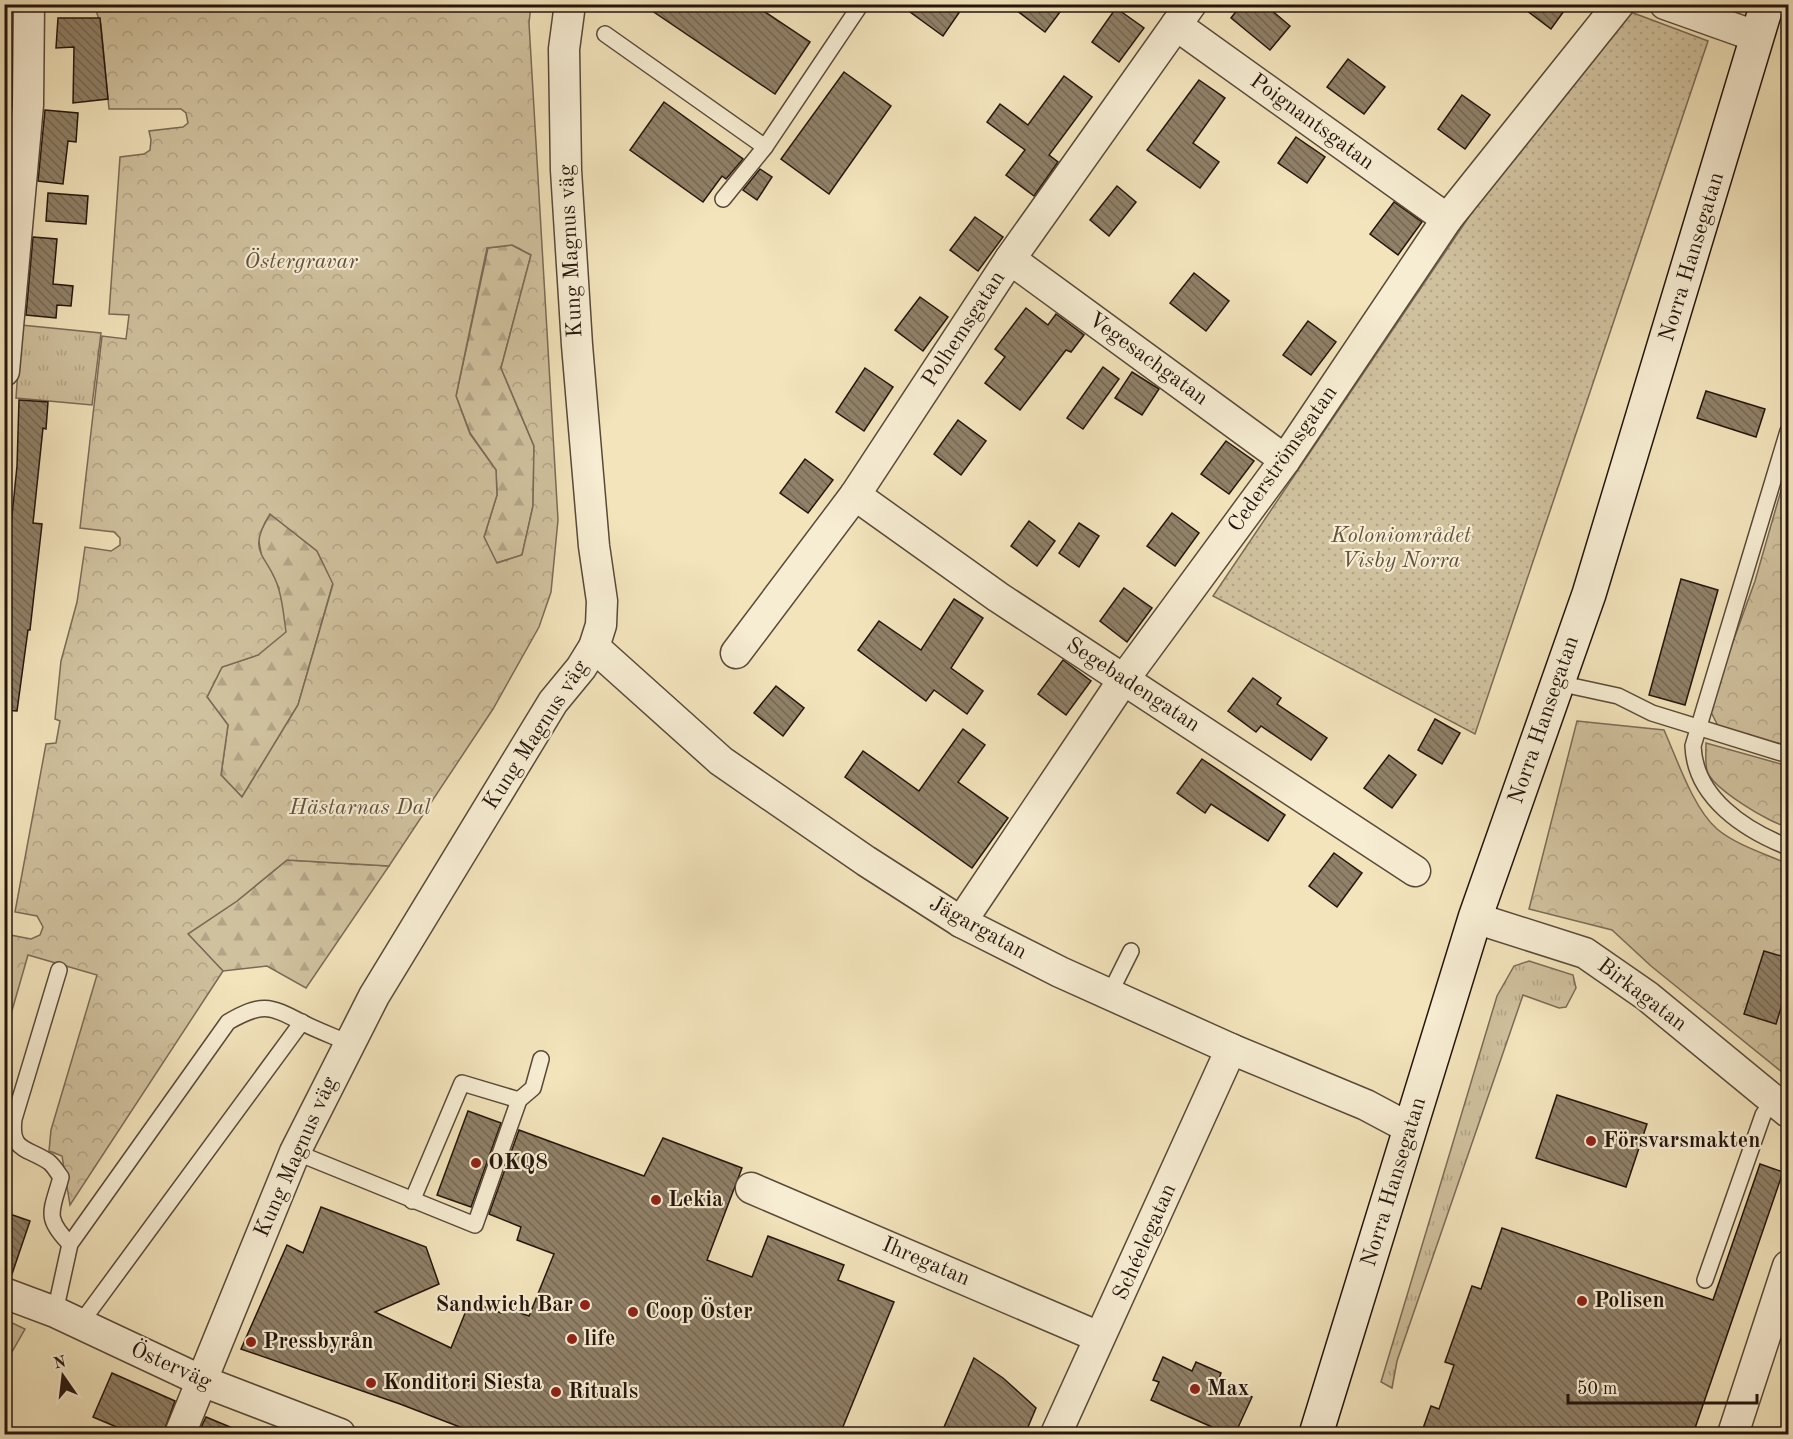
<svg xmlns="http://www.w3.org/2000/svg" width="1793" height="1439" viewBox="0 0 1793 1439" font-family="'Old Standard TT',serif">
<defs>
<pattern id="grass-tufts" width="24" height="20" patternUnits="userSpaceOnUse" patternTransform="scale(1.5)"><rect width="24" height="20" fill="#d0c19e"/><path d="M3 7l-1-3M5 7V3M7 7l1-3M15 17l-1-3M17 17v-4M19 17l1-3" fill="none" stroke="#b2a587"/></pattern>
<pattern id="forest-firs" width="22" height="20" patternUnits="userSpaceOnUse" patternTransform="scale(1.5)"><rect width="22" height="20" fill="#d0c19e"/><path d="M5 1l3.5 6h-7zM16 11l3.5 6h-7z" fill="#b2a587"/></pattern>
<pattern id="park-crowns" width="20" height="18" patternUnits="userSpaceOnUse" patternTransform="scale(1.5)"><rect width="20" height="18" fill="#d0c19e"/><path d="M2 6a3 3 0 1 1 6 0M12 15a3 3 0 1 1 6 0" fill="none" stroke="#b2a587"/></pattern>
<pattern id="garden-dots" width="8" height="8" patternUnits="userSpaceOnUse" patternTransform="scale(1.5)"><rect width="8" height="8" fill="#d0c19e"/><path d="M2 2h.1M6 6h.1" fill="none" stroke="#b2a587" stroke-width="1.8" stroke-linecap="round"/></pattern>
<pattern id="building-back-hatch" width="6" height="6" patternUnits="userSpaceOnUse" patternTransform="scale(1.5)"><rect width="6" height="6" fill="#908168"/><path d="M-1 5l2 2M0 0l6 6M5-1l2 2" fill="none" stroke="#756854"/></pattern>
</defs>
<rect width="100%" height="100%" fill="#f3e4bc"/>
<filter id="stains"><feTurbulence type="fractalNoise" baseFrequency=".00333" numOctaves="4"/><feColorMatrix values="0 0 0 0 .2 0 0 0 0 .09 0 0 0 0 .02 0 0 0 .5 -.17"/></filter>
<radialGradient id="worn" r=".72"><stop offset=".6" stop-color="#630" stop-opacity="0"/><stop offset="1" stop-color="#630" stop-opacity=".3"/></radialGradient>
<g fill="url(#grass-tufts)" stroke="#7a6b56" stroke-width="1.5">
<path d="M21,325l80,8 -9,72 -76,-7z"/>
<path d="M1529,961l44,14 3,13 -10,19 -7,1 -36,-13 -126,366 -5,27 -11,-6 116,-386 17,-30z"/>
<path d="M6,1320l19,9 -20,35 -1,-41z"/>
</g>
<g fill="url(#forest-firs)" stroke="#7a6b56" stroke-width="1.5">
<path d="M512,245l19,10 -30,113 33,78 -1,60 -11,49 -26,8 -12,-26 13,-42 -1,-25 -26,-37 -14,-37 32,-148z"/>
<path d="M270,514l47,37 16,32 -35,122 -56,92 -21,-22 7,-50 -21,-28 15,-30 36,-12 21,-67 -17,-29 -4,-23z"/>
<path d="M287,860l102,6 -83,122 -39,-22 -44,5 -35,-37 49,-33z"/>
</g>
<g fill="url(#park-crowns)" stroke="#7a6b56" stroke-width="1.5" fill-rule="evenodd">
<path d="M94,5h437l-2,18 29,497 -7,72 -12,35 -46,82 -104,157 -102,-6 -50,41 -49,33 35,37 -153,234 -8,-49 -13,-5 2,-21 46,-155 -69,-20 -23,80v-101l26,5 9,-4 3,-8 -6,-11 -22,-4 31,-168 10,-1 4,-22 -5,-2 6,-58 16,-59 8,-55 26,4 9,-6v-7l-6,-6 -34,-4 22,-192 24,3 3,-24 -20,-1 11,-157 24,-3 6,-4 1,-10 -2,-9 34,-4 5,-4 -2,-10 -5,-4h-72l-8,-84zM512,245l19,10 -30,113 33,78 -1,60 -11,49 -25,8 -13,-26 13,-42 -1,-25 -26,-36 -14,-38 31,-148zM270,514l47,37 16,33 -35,121 -56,92 -21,-22 7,-50 -21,-28 15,-30 36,-12 28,-23c-2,-14 -3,-28 -7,-42 -9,-35 -35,-35 -9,-76z"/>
<path d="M1788,466v279l-38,-7 -32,-12 -9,-18 46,-127z"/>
<path d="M1577,721l87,9c13,29 29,78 53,99 19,16 49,25 71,35v213l-137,-111 -39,-36 -83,-21z"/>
<path d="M1706,743l82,23v61c-17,-3 -75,-38 -81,-56 -2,-9 -1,-19 -1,-28z"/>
</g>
<path fill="url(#garden-dots)" stroke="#7a6b56" stroke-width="1.5" d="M1612,5l96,36 -233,693 -262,-138z"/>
<g fill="url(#building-back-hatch)" stroke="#24150d" stroke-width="1.5">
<path d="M642,4h111l57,38 -35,52z"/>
<path d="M899,4h66l-22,32z"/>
<path d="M1008,4h58l-21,28z"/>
<path d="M1242,4h22l26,22 -20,24 -39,-32z"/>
<path d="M1518,4h51l-18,25z"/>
<path d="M1116,8l28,20 -25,34 -27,-20z"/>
<path d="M58,18h42l8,81 -35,4 1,-56 -18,1z"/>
<path d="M1348,59l37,28 -21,27 -37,-27z"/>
<path d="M844,72l47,34 -62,88 -48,-35z"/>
<path d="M1064,76l28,21 -43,58 9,7 -24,34 -28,-21 19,-25 -38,-28 13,-18 28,21z"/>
<path d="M1199,80l26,18 -32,45 26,19 -19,26 -53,-38z"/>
<path d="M1462,95l28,20 -25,34 -27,-20z"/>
<path d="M664,102l79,57 -17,20 -4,-3 -19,26 -73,-52z"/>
<path d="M45,110l33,3 -2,29 -8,-1 -5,43 -25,-3z"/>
<path d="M1296,137l29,20 -18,26 -29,-20z"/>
<path d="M760,169l12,8 -15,23 -14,-10z"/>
<path d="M1117,186l19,16 -27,34 -19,-16z"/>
<path d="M48,193l40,3 -2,28 -40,-3z"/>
<path d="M1394,202l28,20 -24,33 -28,-21z"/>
<path d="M975,217l28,20 -25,34 -28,-21z"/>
<path d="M33,237l24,2 -4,45 20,2 -2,20 -14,-1 -1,13 -30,-3z"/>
<path d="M1194,273l35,28 -23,30 -36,-28z"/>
<path d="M920,297l28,20 -25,34 -28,-21z"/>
<path d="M1026,308l22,17 8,-11 28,21 -13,17 -5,-2 -46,60 -35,-27 20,-26 -10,-8z"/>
<path d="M1308,321l28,21 -25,33 -28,-20z"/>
<path d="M1103,367l16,12 -36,50 -16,-11z"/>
<path d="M865,368l28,19 -29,44 -28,-19z"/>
<path d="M1132,372l27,17 -17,26 -27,-17z"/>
<path d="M1706,391l59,18 -9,28 -59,-19z"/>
<path d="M19,400l29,2 -2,27 -3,-1 -10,95 9,1 -12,106h-2l-11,81 -13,-1v-114l13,-130z"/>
<path d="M958,420l28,21 -25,34 -27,-21z"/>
<path d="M1226,441l28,20 -25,33 -28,-20z"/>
<path d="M805,459l28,21 -25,33 -28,-20z"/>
<path d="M1172,513l27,20 -24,33 -28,-20z"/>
<path d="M1029,521l26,20 -18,25 -26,-20z"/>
<path d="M1079,523l20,13 -20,31 -20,-14z"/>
<path d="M1681,579l37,11 -33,115 -36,-10z"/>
<path d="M1124,588l28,20 -25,34 -27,-21z"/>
<path d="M954,599l29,19 -32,50 32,23 -16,23 -33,-24 -8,11 -68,-51 21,-29 42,29z"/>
<path d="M1063,660l28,21 -25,34 -28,-21z"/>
<path d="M1253,678l28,20 -4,6 50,34 -16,22 -50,-34 -5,6 -28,-21z"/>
<path d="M776,686l28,22 -21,28 -29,-23z"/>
<path d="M1435,719l25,14 -18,31 -24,-14z"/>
<path d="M963,729l22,16 -27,37 50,36 -36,50 -127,-91 18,-26 56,40z"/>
<path d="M1389,755l27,20 -24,33 -28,-20z"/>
<path d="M1202,759l83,56 -17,26 -57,-37 -6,9 -28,-20z"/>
<path d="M1334,853l28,20 -25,34 -28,-21z"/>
<path d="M1764,951l24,7v27l-12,39 -32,-10z"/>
<path d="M1557,1095l90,29 -21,63 -90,-29z"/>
<path d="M468,1111l33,12 -30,84 -34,-12z"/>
<path d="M519,1130l125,46 19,-38 79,30 -35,92 45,17 16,-41 76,29 -6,15 56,22 -54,132h-362l-78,-30 -159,-55 46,-104 16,8 18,-46 105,40 13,37 -64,28 76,36 19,-47 31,12 2,-6 26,9 25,-62 -37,-14 4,-13 -32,-13z"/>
<path d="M1760,1164l23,8 -90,262h-272l10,-28 8,3 15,-44 -9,-3 27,-76 9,3 21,-61 211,72z"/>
<path d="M4,1212l26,9 -19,56 -7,-1z"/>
<path d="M1163,1357l29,14 4,-9 25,11 -3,9 34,15 -17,37h-26l3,-7 -61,-27 8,-18 -6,-2z"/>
<path d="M974,1358l29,20 33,30 -11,26h-84z"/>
<path d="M112,1373l63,28 -12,33h-30l-40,-17z"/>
<path d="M206,1417l41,17h-49z"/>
</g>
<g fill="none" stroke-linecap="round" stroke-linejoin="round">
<defs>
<g id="service">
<path d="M605,34l160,113"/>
<path d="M723,199l42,-52 96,-143"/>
<path d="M1788,431l-95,315c2,52 52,84 95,101"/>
<path d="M1558,683l60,13 34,17 136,42"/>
<path d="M59,970l-45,149c-4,33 13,28 35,43 5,4 8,10 12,15 -9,34 -18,40 9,67"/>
<path d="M1109,995l22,-44"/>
<path d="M295,1152l180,73 44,-125 14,-12 8,-29"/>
<path d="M412,1201l50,-118 57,17"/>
<path d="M1705,1280l58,-165 10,-15"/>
<path d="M55,1312l15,-68 158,-222c33,-19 41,-17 73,0 15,8 32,14 48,21"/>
<path d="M80,1324l222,-302"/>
</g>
<g id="minor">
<path d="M1665,4l93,33"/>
<path d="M1176,25l271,194"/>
<path d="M1010,259l275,201"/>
<path d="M4,371l24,-266 1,-101"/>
<path d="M855,495l143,102 417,274"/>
<path d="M594,647l127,114 145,100 95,61 99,50 171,77 135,56 45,24"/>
<path d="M736,653l119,-158 155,-236 181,-255"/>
<path d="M1475,918l110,35 62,43 141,116"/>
<path d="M961,922l163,-243 161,-219 162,-241 172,-215"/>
<path d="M751,1188l348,149"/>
<path d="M4,1293l51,19 147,69 138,53"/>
<path d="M180,1434l115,-282 79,-156 179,-294 28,-34 13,-21 7,-22 1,-24 -8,-55 -17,-201 -11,-175 -2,-121 6,-45"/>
<path d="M1056,1434l175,-385"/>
<path d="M1733,1434l55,-168"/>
</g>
<path id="secondary" d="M1316,1434l159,-516 114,-324 178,-590"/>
</defs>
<use href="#service" stroke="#584939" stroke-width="18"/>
<use href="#minor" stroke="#584939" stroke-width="33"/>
<use href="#secondary" stroke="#24150d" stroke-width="36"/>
<use href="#service" stroke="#f7edd3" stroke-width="15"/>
<use href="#minor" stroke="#f7edd3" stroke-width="30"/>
<use href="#secondary" stroke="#f7edd3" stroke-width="33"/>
</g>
<g fill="#8f2418" stroke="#f7edd3" stroke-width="2">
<circle cx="1591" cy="1141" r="6"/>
<circle cx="476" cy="1163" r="6"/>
<circle cx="656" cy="1200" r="6"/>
<circle cx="1582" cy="1301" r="6"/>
<circle cx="585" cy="1305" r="6"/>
<circle cx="633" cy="1312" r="6"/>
<circle cx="572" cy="1339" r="6"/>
<circle cx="251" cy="1342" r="6"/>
<circle cx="371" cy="1383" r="6"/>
<circle cx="1195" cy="1389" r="6"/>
<circle cx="556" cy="1392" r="6"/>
</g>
<g text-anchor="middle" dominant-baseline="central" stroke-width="4.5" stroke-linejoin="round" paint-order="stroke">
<g font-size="22" fill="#24150d" stroke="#f7edd3">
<text transform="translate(1312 122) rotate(36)">Poignantsgatan</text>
<text transform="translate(571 251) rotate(-93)">Kung Magnus väg</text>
<text transform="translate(1692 257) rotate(-73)">Norra Hansegatan</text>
<text transform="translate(964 329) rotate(-57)">Polhemsgatan</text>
<text transform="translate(1148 359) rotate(36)">Vegesachgatan</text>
<text transform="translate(1283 459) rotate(-55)">Cederströmsgatan</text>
<text transform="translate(1133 685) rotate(33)">Segebadengatan</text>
<text transform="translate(1544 720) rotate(-71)">Norra Hansegatan</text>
<text transform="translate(536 735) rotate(-57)">Kung Magnus väg</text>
<text transform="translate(978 928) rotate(29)">Jägargatan</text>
<text transform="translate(1642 995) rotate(37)">Birkagatan</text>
<text transform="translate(296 1157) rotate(-66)">Kung Magnus väg</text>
<text transform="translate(1394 1182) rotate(-73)">Norra Hansegatan</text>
<text transform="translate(1145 1242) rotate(-66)">Schéelegatan</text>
<text transform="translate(926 1262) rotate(23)">Ihregatan</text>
<text transform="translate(171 1366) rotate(24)">Österväg</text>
</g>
<g font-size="22" font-style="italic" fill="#605140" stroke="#f7edd3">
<text x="301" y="262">Östergravar</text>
<text x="1401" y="536">Koloniområdet<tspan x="1401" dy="25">Visby Norra</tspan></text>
<text x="360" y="808">Hästarnas Dal</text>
</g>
<g font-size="22" font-weight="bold" fill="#24150d" stroke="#f7edd3" text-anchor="start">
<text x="1603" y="1141">Försvarsmakten</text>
<text x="488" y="1163">OKQ8</text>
<text x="668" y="1200">Lekia</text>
<text x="1594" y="1301">Polisen</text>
<text x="573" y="1305" text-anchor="end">Sandwich Bar</text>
<text x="645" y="1312">Coop Öster</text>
<text x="584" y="1339">life</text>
<text x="263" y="1342">Pressbyrån</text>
<text x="383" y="1383">Konditori Siesta</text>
<text x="1207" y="1389">Max</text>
<text x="568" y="1392">Rituals</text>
</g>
</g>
<rect width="1793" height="1439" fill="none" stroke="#f3e4bc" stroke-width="24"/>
<rect x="6" y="6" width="1781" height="1427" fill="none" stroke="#24150d" stroke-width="3"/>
<rect x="12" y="12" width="1769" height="1415" fill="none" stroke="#24150d" stroke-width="1.5"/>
<g transform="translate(63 1376) rotate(346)" stroke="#f7edd3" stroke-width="4.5" paint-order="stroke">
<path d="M0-4.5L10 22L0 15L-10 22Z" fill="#24150d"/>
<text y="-9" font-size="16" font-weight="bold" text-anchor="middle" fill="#24150d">N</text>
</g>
<path d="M1568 1394v9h189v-9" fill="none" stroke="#24150d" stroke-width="3"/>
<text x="1577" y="1394" font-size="18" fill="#24150d" stroke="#f7edd3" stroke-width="4.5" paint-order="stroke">50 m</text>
<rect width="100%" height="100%" filter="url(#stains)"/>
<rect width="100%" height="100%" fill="url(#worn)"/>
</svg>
